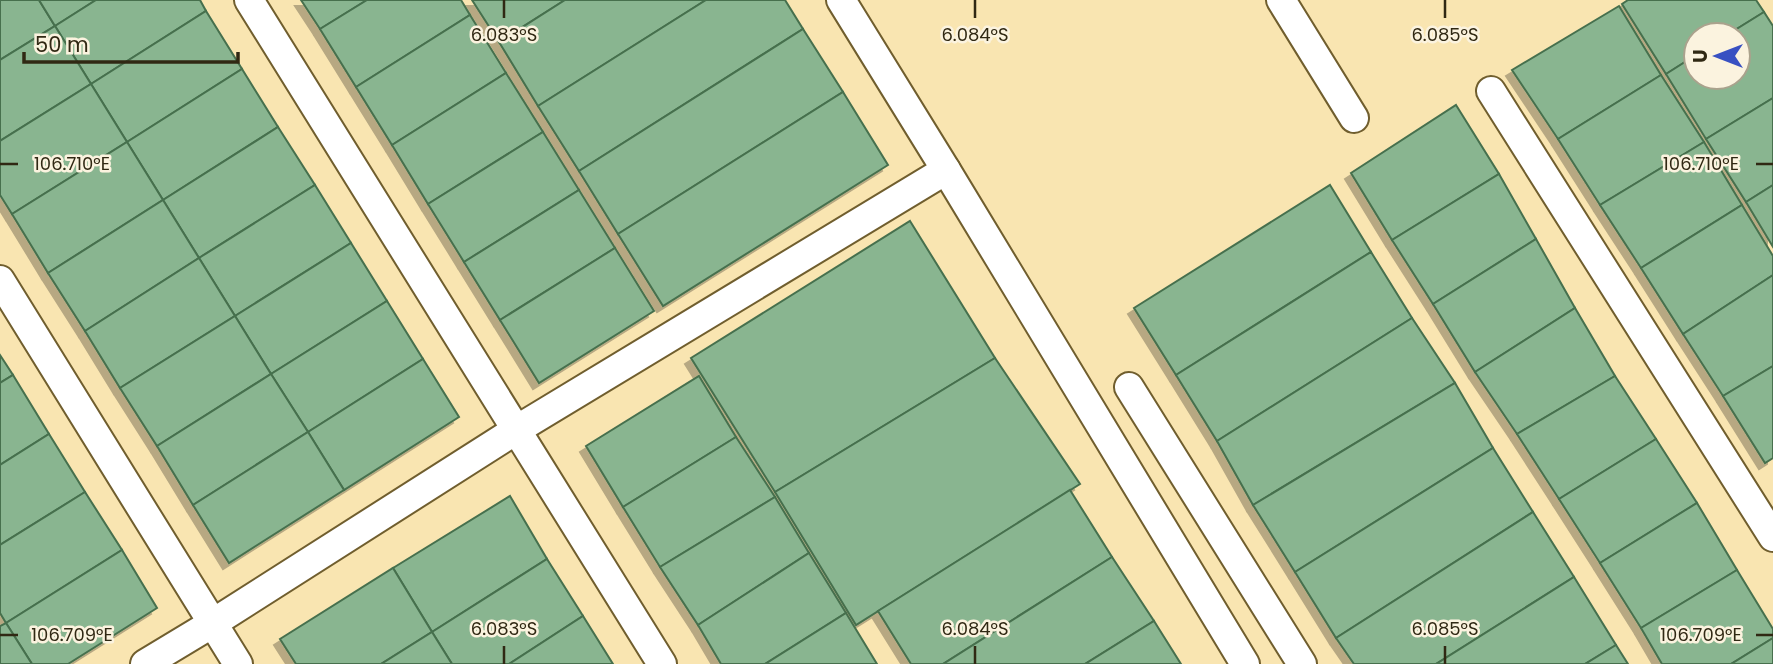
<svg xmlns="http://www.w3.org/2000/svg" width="1773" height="664" viewBox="0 0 1773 664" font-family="Poppins,sans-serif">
<defs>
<filter id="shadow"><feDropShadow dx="-6" dy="6" stdDeviation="0" flood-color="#0004"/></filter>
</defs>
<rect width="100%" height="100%" fill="#f9e5b1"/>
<g fill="#89b590" stroke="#46704e" stroke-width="2" filter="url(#shadow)">
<path d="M0,0h39l16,26 -55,34z"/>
<path d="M39,0h57l-41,26z"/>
<path d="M96,0h104l6,11 -115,73 -36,-58z"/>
<path d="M301,0h66l-47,29z"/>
<path d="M367,0h94l9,15 -114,72 -36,-58z"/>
<path d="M472,0h93l-66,42z"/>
<path d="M565,0h141l-168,106 -39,-64z"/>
<path d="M706,0h79l18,29 -224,142 -41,-65z"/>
<path d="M1628,0h128l8,12 -37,23h-31v20l-30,19 -44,-70z"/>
<path d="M1619,6l42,69 -103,64 -46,-69z"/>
<path d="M206,11l36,58 -115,73 -36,-58z"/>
<path d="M1764,12l9,14v72l-67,41 -40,-65 30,-19v22h42v-42h-11z"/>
<path d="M470,15l36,58 -114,72 -36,-58z"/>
<path d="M55,26l36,58 -91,57v-81z"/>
<path d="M803,29l40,63 -225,142 -39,-63z"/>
<path d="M242,69l36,58 -115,73 -36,-58z"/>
<path d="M506,73l37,59 -115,72 -36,-59z"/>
<path d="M1661,75l43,67 -104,63 -42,-66z"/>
<path d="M91,84l36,58 -115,72 -12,-19v-54z"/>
<path d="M843,92l45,73 -225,141 -45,-72z"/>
<path d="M1773,98v87l-27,17 -40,-63z"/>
<path d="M1456,105l43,69 -107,66 -41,-67z"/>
<path d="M278,127l37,58 -116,73 -36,-58z"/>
<path d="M543,132l36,58 -115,72 -36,-58z"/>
<path d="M127,142l36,58 -115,73 -36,-59z"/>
<path d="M1704,142l38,63 -101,63 -41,-63z"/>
<path d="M1499,174l37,65 -103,65 -41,-64z"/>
<path d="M315,185l36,58 -116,73 -36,-58z"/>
<path d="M1330,185l41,67 -195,123 -42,-67z"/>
<path d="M1773,185v62l-27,-45z"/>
<path d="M579,190l36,58 -115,72 -36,-58z"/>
<path d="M163,200l36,58 -114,73 -37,-58z"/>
<path d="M1742,205l31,51v19l-90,59 -42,-66z"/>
<path d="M910,221l85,137 -220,134 -84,-134z"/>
<path d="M1536,239l39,69 -100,64 -42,-68z"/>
<path d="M351,243l36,58 -116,73 -36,-58z"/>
<path d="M615,248l39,63 -115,72 -39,-63z"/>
<path d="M1371,252l41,66 -195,123 -41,-66z"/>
<path d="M199,258l36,58 -115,72 -35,-57z"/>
<path d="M1773,275v91l-50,30 -40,-62z"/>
<path d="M387,301l36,58 -115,73 -37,-58z"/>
<path d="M1575,308l40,68 -98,58 -42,-62z"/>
<path d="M235,316l36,58 -114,72 -37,-58z"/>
<path d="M1412,318l43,65 -202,122 -36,-64z"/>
<path d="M0,355l13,20 -13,8z"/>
<path d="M995,358l85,126 -224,141 -81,-133z"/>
<path d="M423,359l36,58 -115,73 -36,-58z"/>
<path d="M1773,366v92l-8,5 -42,-67z"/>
<path d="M271,374l37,58 -115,73 -36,-59z"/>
<path d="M13,375l36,59 -49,31v-82z"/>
<path d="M699,376l37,61 -113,70 -37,-61z"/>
<path d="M1615,376l41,63 -97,60 -42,-65z"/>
<path d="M1455,383l38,65 -198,124 -42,-67z"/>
<path d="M308,432l36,58 -115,73 -36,-58z"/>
<path d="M49,434l36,58 -85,53v-80z"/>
<path d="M736,437l39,60 -115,70 -37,-60z"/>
<path d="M1656,439l41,64 -97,60 -41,-64z"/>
<path d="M1493,448l40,64 -197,126 -41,-66z"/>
<path d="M1070,490l42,67 -169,107h-32l-33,-53z"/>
<path d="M85,492l37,58 -116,73 -6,-10v-68z"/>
<path d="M510,496l37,63 -115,73 -39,-64z"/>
<path d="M775,497l34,56 -111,72 -38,-58z"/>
<path d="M1697,503l40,67 -96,58 -41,-65z"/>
<path d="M1533,512l41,65 -138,87h-82l-18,-26z"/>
<path d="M122,550l35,58 -89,56h-36l-26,-41z"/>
<path d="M809,553l37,60 -81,51h-44l-23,-39z"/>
<path d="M1112,557l42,64 -69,43h-142z"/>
<path d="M547,559l36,57 -74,48h-57l-20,-32z"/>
<path d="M393,568l39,64 -51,32h-85l-16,-25z"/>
<path d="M1737,570l36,59v9l-42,26h-69l-21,-36z"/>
<path d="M1574,577l42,68 -31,19h-149z"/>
<path d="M846,613l31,51h-112z"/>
<path d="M583,616l30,48h-104z"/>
<path d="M1154,621l27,43h-96z"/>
<path d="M6,623l26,41h-32v-38z"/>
<path d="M432,632l20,32h-71z"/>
<path d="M1773,638v26h-42z"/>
<path d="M1616,645l12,19h-43z"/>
</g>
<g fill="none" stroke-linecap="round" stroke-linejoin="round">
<defs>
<g id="minor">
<path d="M249,0l413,664"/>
<path d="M841,0l105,170 299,494"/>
<path d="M1281,0l73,118"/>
<path d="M1491,91l282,446"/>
<path d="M0,280l238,384"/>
<path d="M1129,387l173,277"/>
<path d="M145,664l68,-41 303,-193 430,-260"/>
</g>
</defs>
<use href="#minor" stroke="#705e2e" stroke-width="32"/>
<use href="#minor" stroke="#fff" stroke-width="28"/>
</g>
<path fill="none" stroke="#302813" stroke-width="2.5" d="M504,0v18M975,0v18M1445,0v18M0,164h18M1756,164h17M0,635h18M1756,635h17M504,646v18M975,646v18M1445,646v18"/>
<g font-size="18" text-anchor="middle" fill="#302813" stroke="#fbf3df" stroke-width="5" stroke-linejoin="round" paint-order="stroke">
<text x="504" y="41">6.083°S</text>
<text x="975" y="41">6.084°S</text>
<text x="1445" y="41">6.085°S</text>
<text x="1701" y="170">106.710°E</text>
<text x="72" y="170">106.710°E</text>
<text x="504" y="635">6.083°S</text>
<text x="975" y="635">6.084°S</text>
<text x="1445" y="635">6.085°S</text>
<text x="1701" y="641">106.709°E</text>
<text x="72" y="641">106.709°E</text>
</g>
<g transform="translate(1717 56) rotate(270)"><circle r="33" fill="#fbf3df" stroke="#aaa28d" stroke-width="2"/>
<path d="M0-5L12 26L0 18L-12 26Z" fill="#3850c2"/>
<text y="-10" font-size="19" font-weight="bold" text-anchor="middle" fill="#302813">U</text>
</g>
<path d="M24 52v10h214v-10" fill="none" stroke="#302813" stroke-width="3.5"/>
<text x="35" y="52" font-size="21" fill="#302813" stroke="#fbf3df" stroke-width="5" paint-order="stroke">50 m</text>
</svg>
